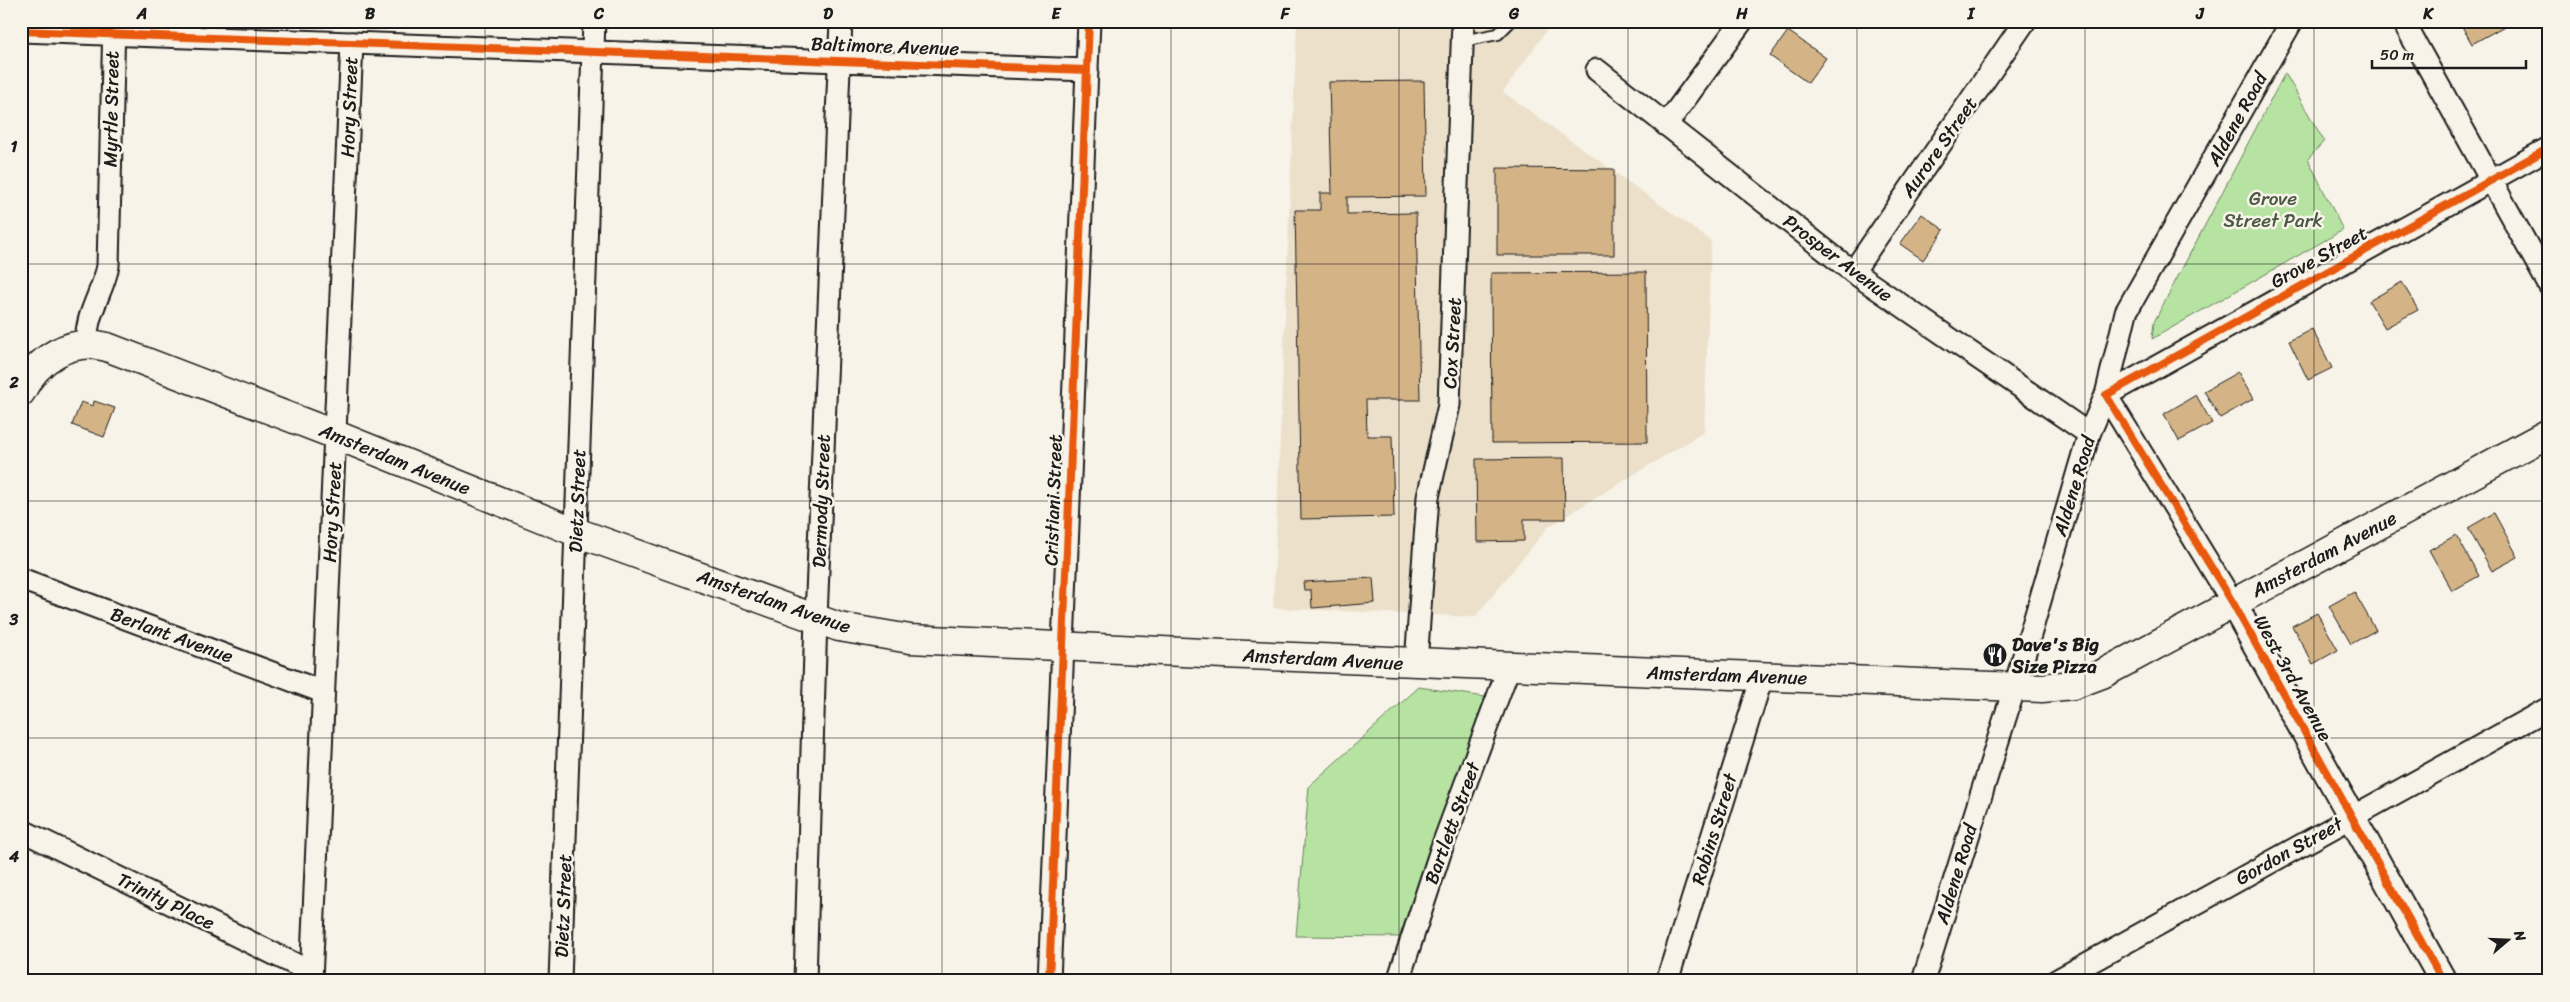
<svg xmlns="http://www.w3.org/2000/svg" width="2570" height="1002" viewBox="0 0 2570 1002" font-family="Sriracha,sans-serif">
<rect width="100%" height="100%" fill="#f7f3e8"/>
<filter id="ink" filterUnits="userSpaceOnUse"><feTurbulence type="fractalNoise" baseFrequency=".02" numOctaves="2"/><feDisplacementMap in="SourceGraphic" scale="10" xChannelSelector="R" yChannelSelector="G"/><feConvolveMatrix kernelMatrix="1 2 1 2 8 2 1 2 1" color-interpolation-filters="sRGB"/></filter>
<g filter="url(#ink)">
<path fill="#ece0cb" d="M1297,21h256l-50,71 208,149 -7,191 -156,95 -73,90 -202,-9z"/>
<g fill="#b6e3a1" stroke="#69805e">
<path d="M2285,73l39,68 -16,18 35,71 -191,109 2,-17z"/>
<path d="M1419,687l66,10 -85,240 -104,-1 13,-150z"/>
</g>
<g fill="#d4b487" stroke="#1c1c1c">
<path d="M2459,21h47l2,3 -36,20z"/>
<path d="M1788,31l38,27 -18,25 -38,-27z"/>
<path d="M1424,81l2,115 -79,1v17l69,-1 4,187h-54l1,36h25l2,81 -93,2 -6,-309h25v-17h12l-3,-111z"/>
<path d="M1497,168l117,1v86h-117z"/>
<path d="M1922,214l22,16 -21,30 -23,-16z"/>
<path d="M1646,272l1,170 -155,1 -1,-170z"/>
<path d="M2402,282l16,28 -33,18 -16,-27z"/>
<path d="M2312,329l20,39 -24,12 -19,-39z"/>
<path d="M2238,372l15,27 -33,19 -16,-27z"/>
<path d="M2196,395l16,28 -33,18 -15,-27z"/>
<path d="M94,401l21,7 -11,29 -32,-12 9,-23 12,4z"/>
<path d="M1564,458l1,61h-41v22l-47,1 -1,-83z"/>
<path d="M2494,513l24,44 -26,14 -24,-43z"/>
<path d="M2456,535l23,41 -27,15 -23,-41z"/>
<path d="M1373,578l2,25 -63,5 -1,-18h-7l-1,-8z"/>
<path d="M2354,592l22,38 -25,14 -22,-38z"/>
<path d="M2317,613l21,37 -25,14 -21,-38z"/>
</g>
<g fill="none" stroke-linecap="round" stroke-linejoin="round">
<defs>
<path id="service" d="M1462,41l36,-7 13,-13"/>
<g id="minor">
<path d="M2403,21l146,264"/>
<path d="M21,31l1066,39"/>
<path d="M1597,70l256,202 236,162"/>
<path d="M1666,125l76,-104"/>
<path d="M1853,272l172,-251"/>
<path d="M87,344c-3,-27 16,-52 21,-78l6,-245"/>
<path d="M21,579l302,113"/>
<path d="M2233,603l-127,-208 443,-247"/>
<path d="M1416,663l12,-166 21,-92 14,-384"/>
<path d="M21,830l290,142"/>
<path d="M311,981l41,-938"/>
<path d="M560,981l34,-960"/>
<path d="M805,981l11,-363 25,-597"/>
<path d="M1049,981l40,-960"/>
<path d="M1398,981l44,-134 67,-180"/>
<path d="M1667,981l95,-304"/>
<path d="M1923,981l92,-295 74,-252 17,-39 20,-83 166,-291"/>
<path d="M2056,981l493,-273"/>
</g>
<path id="tertiary" d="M2233,603l210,378"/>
<path id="secondary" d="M21,392c16,-33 49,-55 86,-45l229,88 240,97 263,95 71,12 314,15 818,34 31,-3 29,-11 447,-241"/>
</defs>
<use href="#service" stroke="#1c1c1c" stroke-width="14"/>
<use href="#minor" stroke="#1c1c1c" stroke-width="25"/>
<use href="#tertiary" stroke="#1c1c1c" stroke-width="30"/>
<use href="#secondary" stroke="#1c1c1c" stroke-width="31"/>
<use href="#service" stroke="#f7f3e8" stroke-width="10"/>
<use href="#minor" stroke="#f7f3e8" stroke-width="21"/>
<use href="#tertiary" stroke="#f7f3e8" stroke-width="26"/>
<use href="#secondary" stroke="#f7f3e8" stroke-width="28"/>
<defs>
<g id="cycleway">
<path d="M21,31l1066,39"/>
<path d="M1049,981l40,-960"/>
<path d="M2443,981l-210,-378 -127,-208 443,-247"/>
</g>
</defs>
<use href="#cycleway" stroke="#f7f3e8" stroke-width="11"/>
<use href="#cycleway" stroke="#e8590c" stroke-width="8"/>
</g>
</g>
<path fill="none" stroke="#1c1c1c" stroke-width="1" stroke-opacity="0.55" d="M256,21v960M485,21v960M713,21v960M942,21v960M1171,21v960M1399,21v960M1628,21v960M1857,21v960M2085,21v960M2314,21v960M21,264h2528M21,501h2528M21,738h2528"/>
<defs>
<symbol id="restaurant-disc" viewBox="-11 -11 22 22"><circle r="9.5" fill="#1c1c1c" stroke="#f7f3e8"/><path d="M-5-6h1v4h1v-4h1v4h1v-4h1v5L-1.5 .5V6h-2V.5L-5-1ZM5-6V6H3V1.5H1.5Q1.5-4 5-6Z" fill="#fff"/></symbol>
</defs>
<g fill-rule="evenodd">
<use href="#restaurant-disc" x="1981" y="641" width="28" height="28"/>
</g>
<g text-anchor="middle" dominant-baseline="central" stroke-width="5" stroke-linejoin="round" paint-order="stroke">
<g font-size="19" fill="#1c1c1c" stroke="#f7f3e8">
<text transform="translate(885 46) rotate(2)">Baltimore Avenue</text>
<text transform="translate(349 107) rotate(-88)">Hory Street</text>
<text transform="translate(111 109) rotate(-89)">Myrtle Street</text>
<text transform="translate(2237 119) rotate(-61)">Aldene Road</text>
<text transform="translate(1939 147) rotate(-55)">Aurore Street</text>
<text transform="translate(2319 257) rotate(-29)">Grove Street</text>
<text transform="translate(1838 258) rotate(37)">Prosper Avenue</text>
<text transform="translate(1452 343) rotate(-87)">Cox Street</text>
<text transform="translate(395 459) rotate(22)">Amsterdam Avenue</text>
<text transform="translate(2074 486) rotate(-73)">Aldene Road</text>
<text transform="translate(1053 500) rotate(-88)">Cristiani Street</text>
<text transform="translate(577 501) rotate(-88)">Dietz Street</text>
<text transform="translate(821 501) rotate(-88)">Dermody Street</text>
<text transform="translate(332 512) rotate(-87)">Hory Street</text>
<text transform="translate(2324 554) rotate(-28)">Amsterdam Avenue</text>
<text transform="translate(774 601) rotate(19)">Amsterdam Avenue</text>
<text transform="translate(172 635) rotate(20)">Berlant Avenue</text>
<text transform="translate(1323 659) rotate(3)">Amsterdam Avenue</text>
<text transform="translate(1727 675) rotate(2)">Amsterdam Avenue</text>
<text transform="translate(2293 678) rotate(61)">West 3rd Avenue</text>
<text transform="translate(1452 823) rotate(-70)">Bartlett Street</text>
<text transform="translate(1714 829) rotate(-73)">Robins Street</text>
<text transform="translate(2289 851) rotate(-29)">Gordon Street</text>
<text transform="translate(1956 874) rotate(-73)">Aldene Road</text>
<text transform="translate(166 901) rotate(26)">Trinity Place</text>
<text transform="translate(563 906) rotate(-88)">Dietz Street</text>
</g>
<g font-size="19" fill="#4a5844" stroke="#f7f3e8">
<text x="2273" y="198">Grove<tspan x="2273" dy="22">Street Park</tspan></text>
</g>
<g font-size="19" font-weight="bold" fill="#1c1c1c" stroke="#f7f3e8" text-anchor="start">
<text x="2012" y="644">Dave's Big<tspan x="2012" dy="22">Size Pizza</tspan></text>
</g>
</g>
<rect width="2570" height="1002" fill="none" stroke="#f7f3e8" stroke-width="55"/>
<g transform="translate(2508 940) rotate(71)" stroke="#f7f3e8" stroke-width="4" paint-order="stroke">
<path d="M0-4L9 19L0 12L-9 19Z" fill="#1c1c1c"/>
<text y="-8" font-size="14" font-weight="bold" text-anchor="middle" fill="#1c1c1c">N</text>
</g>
<path d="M2372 60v8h154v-8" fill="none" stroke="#1c1c1c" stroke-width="2.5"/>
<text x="2380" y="60" font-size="15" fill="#1c1c1c" stroke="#f7f3e8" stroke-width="4" paint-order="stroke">50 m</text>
<rect x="28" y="28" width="2514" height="946" fill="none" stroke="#1c1c1c" stroke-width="2"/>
<g font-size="16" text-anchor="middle" font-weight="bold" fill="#1c1c1c">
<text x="142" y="19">A</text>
<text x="370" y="19">B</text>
<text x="599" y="19">C</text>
<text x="828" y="19">D</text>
<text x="1056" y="19">E</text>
<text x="1285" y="19">F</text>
<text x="1514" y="19">G</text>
<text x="1742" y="19">H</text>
<text x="1971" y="19">I</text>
<text x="2200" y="19">J</text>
<text x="2428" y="19">K</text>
<text x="14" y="152">1</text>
<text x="14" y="388">2</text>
<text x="14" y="625">3</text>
<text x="14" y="862">4</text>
</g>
</svg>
